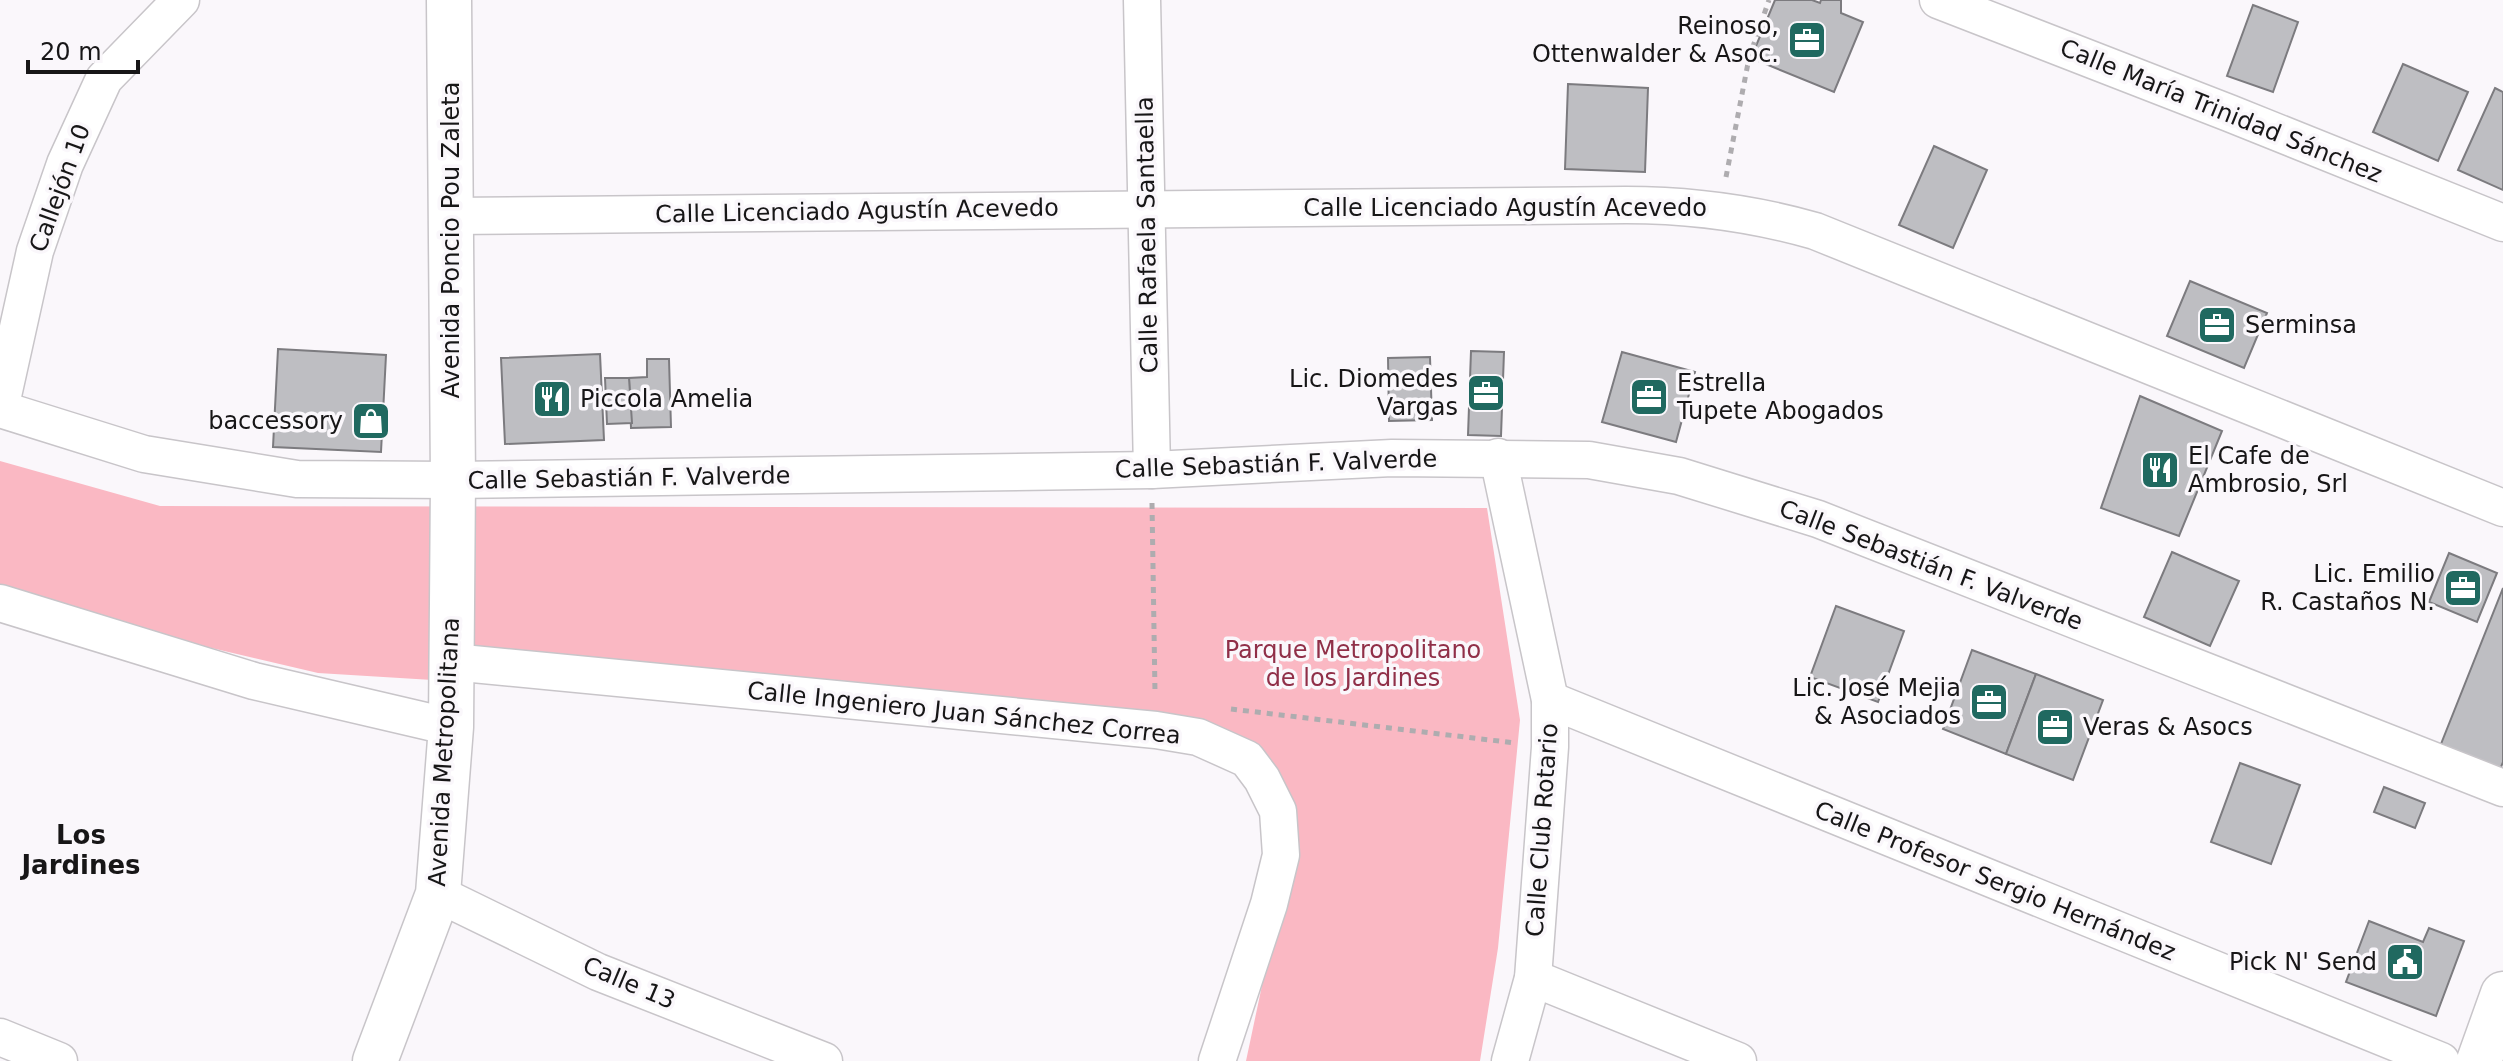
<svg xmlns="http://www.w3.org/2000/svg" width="2503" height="1061" viewBox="0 0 2503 1061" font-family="'DejaVu Sans',sans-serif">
<rect width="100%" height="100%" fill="#faf7fb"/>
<path fill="#fab8c3" d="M0,461l160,45 1327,2 33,212 -22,228 -18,113h-234l32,-151v-102l-86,-82 -874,-53 -318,-75z"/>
<g fill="#bebec2" stroke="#7c7b7f" stroke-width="2">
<path d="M1775,0h37l8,3 1,-3h20v13l22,9 -29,70 -83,-34z"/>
<path d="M2253,5l45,17 -25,70 -46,-16z"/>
<path d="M2403,64l65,28 -30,69 -65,-29z"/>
<path d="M1568,84l80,4 -3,84 -80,-3z"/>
<path d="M2495,88l8,4v98l-45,-20z"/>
<path d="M1934,146l53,24 -34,78 -54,-23z"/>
<path d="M2190,281l77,32 -23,55 -77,-32z"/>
<path d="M278,349l108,6 -5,97 -108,-5z"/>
<path d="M1471,351l33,1 -3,84 -33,-1z"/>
<path d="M1622,352l73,20 -19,70 -74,-20z"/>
<path d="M600,354l4,86 -99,4 -4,-86z"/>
<path d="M1430,357l2,63 -43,1 -1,-63z"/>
<path d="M647,359h22l2,68 -40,1 -2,-50 18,-1z"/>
<path d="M605,378h24l3,45 -25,1z"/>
<path d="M2140,396l82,35 -43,105 -78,-28z"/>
<path d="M2172,552l67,29 -29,65 -66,-29z"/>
<path d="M2449,553l48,20 -20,49 -48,-20z"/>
<path d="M2503,588v174l-4,10 -58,-28z"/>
<path d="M1836,606l68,25 -26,71 -68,-25z"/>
<path d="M1972,650l64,24 -30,80 -63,-25z"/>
<path d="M2036,674l67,26 -30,80 -67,-26z"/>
<path d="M2240,763l60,22 -29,79 -60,-22z"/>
<path d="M2384,787l41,16 -10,25 -41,-16z"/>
<path d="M2369,921l54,21 6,-14 35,13 -28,75 -90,-34z"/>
</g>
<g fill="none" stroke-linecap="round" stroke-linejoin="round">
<defs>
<g id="minor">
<path d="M1142,0l10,470"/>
<path d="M1938,0l291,113 274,110"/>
<path d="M450,216l1176,-11c65,0 126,8 189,26l688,277"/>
<path d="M0,409l144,45 153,25 156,1 699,-10 240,-12 197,2 90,16 139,43 685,269"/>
<path d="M0,409l35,-158 30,-87 39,-85 77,-79"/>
<path d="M1498,457l52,243v47l-17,231 -23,83"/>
<path d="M0,603l254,78 197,46"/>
<path d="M452,662l704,68 42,7 49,22 15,20 16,32 3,44 -12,49 -52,157"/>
<path d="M1550,700l891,361"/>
<path d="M438,894l160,78 226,89"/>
<path d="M1533,978l205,83"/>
<path d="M0,1037l59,24"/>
</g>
<path id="tertiary" d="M2479,1061l24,-67"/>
<path id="secondary" d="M375,1061l63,-167 13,-167 2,-247 -4,-480"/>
</defs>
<use href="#minor" stroke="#c8c5c9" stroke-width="39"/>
<use href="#tertiary" stroke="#c8c5c9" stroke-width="47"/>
<use href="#secondary" stroke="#c8c5c9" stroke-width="47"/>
<g stroke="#aeacaf" stroke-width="5" stroke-dasharray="6 6" stroke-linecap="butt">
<path d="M1726,177l23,-119 20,-58"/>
<path d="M1152,503l3,190"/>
<path d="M1231,709l284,34"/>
</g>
<use href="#minor" stroke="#fff" stroke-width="36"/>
<use href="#tertiary" stroke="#fff" stroke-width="44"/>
<use href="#secondary" stroke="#fff" stroke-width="44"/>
</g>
<defs>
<symbol id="office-square" viewBox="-11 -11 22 22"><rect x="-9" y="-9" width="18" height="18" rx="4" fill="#206960" stroke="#faf7fb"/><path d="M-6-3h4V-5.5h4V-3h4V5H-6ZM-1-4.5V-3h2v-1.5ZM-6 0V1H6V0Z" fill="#fff"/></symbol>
<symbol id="restaurant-square" viewBox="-11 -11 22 22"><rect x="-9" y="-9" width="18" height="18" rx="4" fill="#206960" stroke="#faf7fb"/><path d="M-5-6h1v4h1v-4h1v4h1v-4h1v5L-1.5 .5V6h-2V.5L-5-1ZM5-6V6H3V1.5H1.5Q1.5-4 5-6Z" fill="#fff"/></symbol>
<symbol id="shop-square" viewBox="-11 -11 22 22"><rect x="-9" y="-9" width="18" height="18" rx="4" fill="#206960" stroke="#faf7fb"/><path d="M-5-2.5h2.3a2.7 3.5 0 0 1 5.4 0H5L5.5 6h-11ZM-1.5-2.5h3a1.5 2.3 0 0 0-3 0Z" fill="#fff"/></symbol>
<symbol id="civic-square" viewBox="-11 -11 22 22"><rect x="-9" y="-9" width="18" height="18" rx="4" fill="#206960" stroke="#faf7fb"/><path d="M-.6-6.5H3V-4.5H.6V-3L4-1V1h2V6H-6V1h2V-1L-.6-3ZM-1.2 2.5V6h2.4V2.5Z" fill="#fff"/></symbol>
</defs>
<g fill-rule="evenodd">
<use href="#office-square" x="1785" y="18" width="44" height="44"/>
<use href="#office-square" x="2195" y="303" width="44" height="44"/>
<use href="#office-square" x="1464" y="371" width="44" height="44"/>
<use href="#office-square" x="1627" y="375" width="44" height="44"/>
<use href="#restaurant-square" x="530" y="377" width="44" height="44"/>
<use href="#shop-square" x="349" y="399" width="44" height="44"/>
<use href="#restaurant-square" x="2138" y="448" width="44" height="44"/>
<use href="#office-square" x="2441" y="566" width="44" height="44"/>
<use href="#office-square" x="1967" y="680" width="44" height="44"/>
<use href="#office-square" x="2033" y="705" width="44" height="44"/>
<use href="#civic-square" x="2383" y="940" width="44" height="44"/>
</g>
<g text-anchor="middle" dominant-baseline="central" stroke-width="7" stroke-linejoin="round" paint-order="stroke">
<g font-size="24" fill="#171617" stroke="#faf7fb" text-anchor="end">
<text x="1779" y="26">Reinoso,<tspan x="1779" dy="28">Ottenwalder &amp; Asoc.</tspan></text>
<text x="2245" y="325" text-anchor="start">Serminsa</text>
<text x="1458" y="379">Lic. Diomedes<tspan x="1458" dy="28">Vargas</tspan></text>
<text x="1677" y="383" text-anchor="start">Estrella<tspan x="1677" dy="28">Tupete Abogados</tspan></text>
<text x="580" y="399" text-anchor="start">Piccola Amelia</text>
<text x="343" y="421">baccessory</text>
<text x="2188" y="456" text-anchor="start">El Cafe de<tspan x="2188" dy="28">Ambrosio, Srl</tspan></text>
<text x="2435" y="574">Lic. Emilio<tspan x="2435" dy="28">R. Castaños N.</tspan></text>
<text x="1961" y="688">Lic. José Mejia<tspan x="1961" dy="28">&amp; Asociados</tspan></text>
<text x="2083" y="727" text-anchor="start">Veras &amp; Asocs</text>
<text x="2377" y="962">Pick N' Send</text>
</g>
<g font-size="24" fill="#171617" stroke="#faf7fb">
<text transform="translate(2221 111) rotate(22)">Calle María Trinidad Sánchez</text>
<text transform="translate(60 188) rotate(-70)">Callejón 10</text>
<text x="1505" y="208">Calle Licenciado Agustín Acevedo</text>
<text transform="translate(857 211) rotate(-1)">Calle Licenciado Agustín Acevedo</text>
<text transform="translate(1147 235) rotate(-91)">Calle Rafaela Santaella</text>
<text transform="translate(451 240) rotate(-90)">Avenida Poncio Pou Zaleta</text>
<text transform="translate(1276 464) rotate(-2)">Calle Sebastián F. Valverde</text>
<text transform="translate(629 478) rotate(-1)">Calle Sebastián F. Valverde</text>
<text transform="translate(1931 565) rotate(21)">Calle Sebastián F. Valverde</text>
<text transform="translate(964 713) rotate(6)">Calle Ingeniero Juan Sánchez Correa</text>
<text transform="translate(444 752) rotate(-87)">Avenida Metropolitana</text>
<text transform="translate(1542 830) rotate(-86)">Calle Club Rotario</text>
<text transform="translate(1995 881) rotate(22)">Calle Profesor Sergio Hernández</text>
<text transform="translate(629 983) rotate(23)">Calle 13</text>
</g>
<g font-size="24" fill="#902f48" stroke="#faf7fb">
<text x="1353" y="650">Parque Metropolitano<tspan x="1353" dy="28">de los Jardines</tspan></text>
</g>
<g font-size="26" font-weight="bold" fill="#171617" stroke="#faf7fb">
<text x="81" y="835">Los<tspan x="81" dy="30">Jardines</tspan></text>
</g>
</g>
<path d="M28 60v12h110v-12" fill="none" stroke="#171617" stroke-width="4"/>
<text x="40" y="60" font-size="24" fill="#171617" stroke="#faf7fb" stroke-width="6" paint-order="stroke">20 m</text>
</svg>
